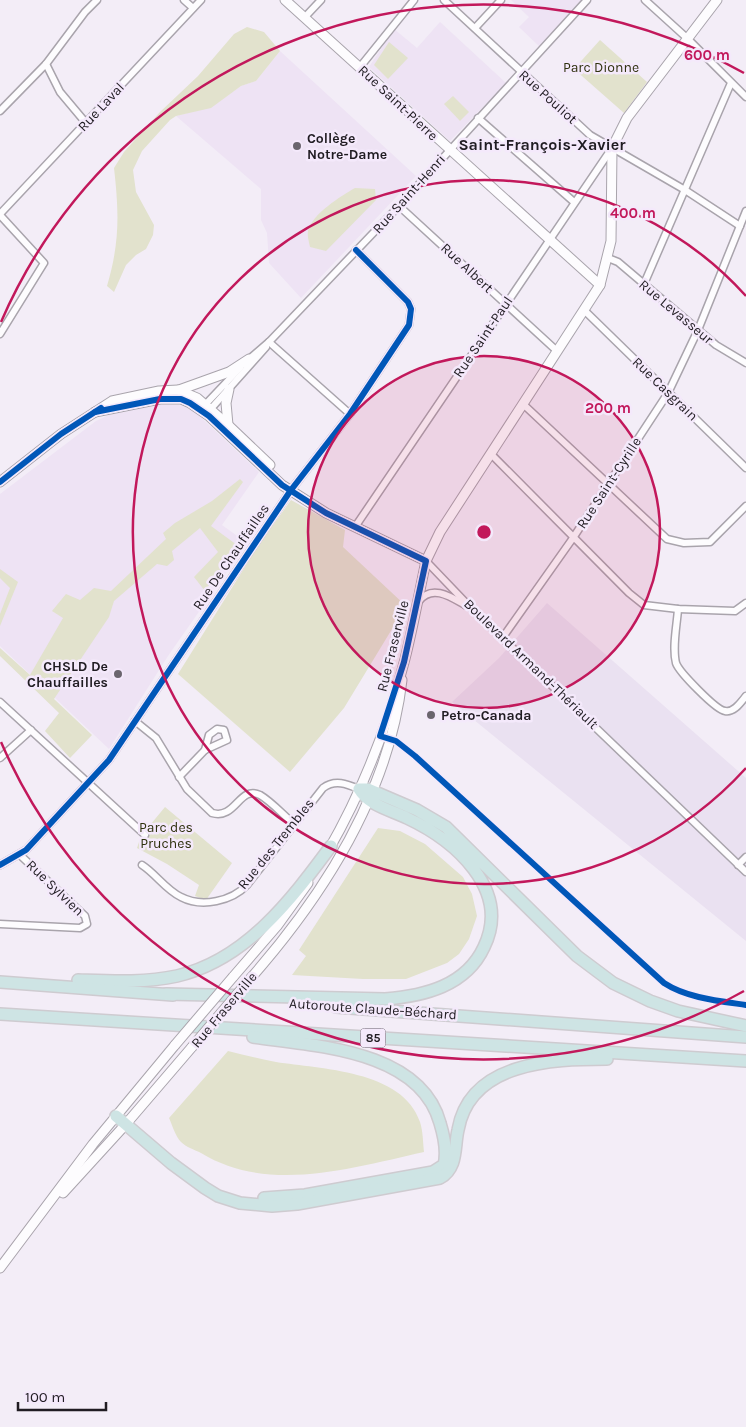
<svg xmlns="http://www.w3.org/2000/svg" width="746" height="1427" viewBox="0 0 746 1427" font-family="Karla,sans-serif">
<rect width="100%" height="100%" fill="#f3edf7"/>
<path fill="#eae1f1" d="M547,603l199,175v163l-294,-239 47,-44z"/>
<g fill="#eee3f4">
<path d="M511,0h71l-43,46 -20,-19 10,-10z"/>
<path d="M440,22l66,61 -56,58 -81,-74 25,-38 23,19z"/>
<path d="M280,51l136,125 -115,122 -32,-35 -2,-30 -6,-13v-31l-85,-73 35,-9 30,-21 15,-5z"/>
<path d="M155,404l24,1 14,5 66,62 -37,53 25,18 -79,113 -59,93 -109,-103v-152l96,-73 13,-6z"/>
</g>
<g fill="#e2e2cd">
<path d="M247,27l17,5 16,19 -24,30 -15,5 -30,22 -35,8 -6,4 -28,31 -9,19 3,22 18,33 -1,10 -7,14 -10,6 -10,10 -12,27 -7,-6c13,-44 12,-74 7,-118l10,-16 36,-40 38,-36 36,-42z"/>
<path d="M600,40l47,42 -23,31 -50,-44z"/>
<path d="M389,42l19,16 -20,21 -14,-14z"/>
<path d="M453,96l16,16 -9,9 -16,-17z"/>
<path d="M355,188l20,1 1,11 -50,51 -16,-4c-1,-5 -3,-12 -2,-16 4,-17 33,-35 47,-43z"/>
<path d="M240,479l3,3 -32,44 26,19 -32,46 -11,-14 24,-25 -18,-24 -28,23 2,9 -7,6 -10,-2 -43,37 -5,16 -55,82 38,36 -22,23 -25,-27 14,-18 -59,-57v-8l30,27 33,-57 -11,-7 14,-17 14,6 14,-12 17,3 55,-52 -3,-6 12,-10 37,-22z"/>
<path d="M291,500l54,30 -2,17 63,59 -62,102 -54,64 -112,-98 80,-128z"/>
<path d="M0,569l18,13 -18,44v-12l10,-26 -10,-10z"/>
<path d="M165,807l67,56 -26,37 -11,-4 4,-11 -32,-21 -30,-16 4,-12z"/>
<path d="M378,828l22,3 25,13 38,33 9,17 5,22 -8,23 -10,15 -12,9 -41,16h-43l-71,-4 14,-19 -7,-6z"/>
<path d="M228,1051c16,4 32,8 48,11 44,7 127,8 144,60 3,9 3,21 4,30 -72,16 -156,42 -223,1 -6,-3 -15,-6 -20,-11 -6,-6 -9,-18 -12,-24z"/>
</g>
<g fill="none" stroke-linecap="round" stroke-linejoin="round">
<defs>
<g id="street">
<path d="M184,0l9,8"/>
<path d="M444,0l146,135 95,55 55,36"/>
<path d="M645,0l43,39 58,58"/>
<path d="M305,17l16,-17"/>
<path d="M475,28l26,-28"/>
<path d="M46,64l14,28 26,31"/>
<path d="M360,67l54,-67"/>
<path d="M0,111l46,-47 39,-52 12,-12"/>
<path d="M478,118l96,84"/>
<path d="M399,206l158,145"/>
<path d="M0,214l201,-214"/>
<path d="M0,215l44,48 -44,71"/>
<path d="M608,258l10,4 98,83 30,18"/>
<path d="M644,284l87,-201"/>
<path d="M584,310l162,158"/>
<path d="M269,342l81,72"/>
<path d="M247,361l22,-19 130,-136 188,-206"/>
<path d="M523,404l144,135 17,4 26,-1 36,-36"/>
<path d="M202,408l38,-40"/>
<path d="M208,412l58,-65"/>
<path d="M491,454l138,139 15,12 34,4 57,2 11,-8"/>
<path d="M355,527l257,-379"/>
<path d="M426,561l45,47 275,264"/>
<path d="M419,601c13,-17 32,-4 46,4"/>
<path d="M678,609c-1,16 -6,38 -2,54 3,9 40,47 49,48 9,2 16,-9 21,-15"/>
<path d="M503,637l70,-99 95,-145 30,-63 48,-119"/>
<path d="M0,702l145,133"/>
<path d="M135,721l21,17 31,51 25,24c24,7 27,-28 48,-18 12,7 23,20 34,29"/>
<path d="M217,729l7,1 3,10 -22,10 4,-15z"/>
<path d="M0,758l31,-28"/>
<path d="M179,777l26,-27"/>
<path d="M0,865l26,-15 83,-90 182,-270 59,-76 59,-89 2,-16 -3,-7 -52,-52"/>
<path d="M142,865c14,9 24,25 39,32 21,11 51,4 66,-12l76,-97c12,-9 24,-4 36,1"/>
<path d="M738,865l8,-8"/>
<path d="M0,924l80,4 7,-4 -2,-8 -65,-61"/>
</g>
<g id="secondary">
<path d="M285,0l315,285"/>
<path d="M179,390l50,-18 20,-13"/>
<path d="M95,412l65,-13h21l9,4 19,13 73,69 44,28 100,48"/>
<path d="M228,425l-2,-22 3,-14"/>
<path d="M0,482l61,-48 51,-33 47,-10 19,-1 19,8 31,27 42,40"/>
<path d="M328,851c34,-59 60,-126 77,-192 8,-32 14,-65 21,-98l14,-29 160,-247 11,-44 1,-93 15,-30 90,-118"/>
<path d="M233,977l44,-51 31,-43"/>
<path d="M250,979c74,-84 139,-186 152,-299"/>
<path d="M63,1193l63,-69 66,-77"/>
<path d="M0,1268l93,-124 82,-99"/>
</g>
<g id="highway">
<path d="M78,980c32,1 66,3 99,-4 69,-16 114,-76 154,-130"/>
<path d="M0,982l173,13"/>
<path d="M166,994l219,5c39,-3 81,-13 99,-52 28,-58 -30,-107 -77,-129 -16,-8 -38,-12 -48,-29h9l49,21 29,17 131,129 36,27 37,18 28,10 68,15"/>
<path d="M336,1007l410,30"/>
<path d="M0,1014l746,47"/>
<path d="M253,1037c63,9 167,13 187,86 4,13 7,30 4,42l-11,7 -128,23 -41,3"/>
<path d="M116,1116l55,47 34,25 13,8 22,7 32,3 25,-2 143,-26c18,-10 14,-31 18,-48 12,-68 94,-71 149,-71"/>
</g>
</defs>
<use href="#street" stroke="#a9a4ac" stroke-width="9"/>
<use href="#secondary" stroke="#a9a4ac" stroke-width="11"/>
<use href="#highway" stroke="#cecbd0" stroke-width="14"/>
<use href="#street" stroke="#fdfcfe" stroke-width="6"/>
<use href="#secondary" stroke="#fdfcfe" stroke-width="9"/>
<use href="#highway" stroke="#cee4e4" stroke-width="11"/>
<defs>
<g id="secondary-bridge">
<path d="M175,1045l58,-68"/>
<path d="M192,1047l58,-68"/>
</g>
</defs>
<use href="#secondary-bridge" stroke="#a9a4ac" stroke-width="11" stroke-linecap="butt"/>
<use href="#secondary-bridge" stroke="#fdfcfe" stroke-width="9"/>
<defs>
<g id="cycleway">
<path d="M95,412l65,-13h21l9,4 19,13 73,69 44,28 100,48 -22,101 -24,74 16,5 19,15 249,227c23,15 55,18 82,22"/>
<path d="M0,482l61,-48 40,-26"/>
<path d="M0,865l26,-15 83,-90 182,-270 59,-76 59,-89 2,-16 -3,-7 -52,-52"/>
</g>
</defs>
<use href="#cycleway" stroke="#f4e9fb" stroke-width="9"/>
<use href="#cycleway" stroke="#0057b8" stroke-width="6"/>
</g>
<circle cx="484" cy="532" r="176" fill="#c2185b" fill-opacity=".12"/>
<g fill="none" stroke="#c2185b" stroke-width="2.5">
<circle cx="484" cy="532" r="176"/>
<path d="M746 768A352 352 0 1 1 746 296"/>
<path d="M744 991A527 527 0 0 1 1 742M1 322A527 527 0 0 1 744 73"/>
</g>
<g fill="#6a656d" stroke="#f4e9fb" stroke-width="2">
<circle cx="297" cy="146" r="5"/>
<circle cx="118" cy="674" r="5"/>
<circle cx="431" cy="715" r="5"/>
</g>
<g text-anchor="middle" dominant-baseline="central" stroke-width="5" stroke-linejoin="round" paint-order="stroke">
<rect fill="#f4e9fb" stroke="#605a63" stroke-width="1" x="360.5" y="1028.5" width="25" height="19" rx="4"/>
<g font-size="12" font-weight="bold" fill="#201c22">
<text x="373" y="1038">85</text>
</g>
<g font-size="14" fill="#2f310e" stroke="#f4e9fb">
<text x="601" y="67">Parc Dionne</text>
<text x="166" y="827">Parc des<tspan x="166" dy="16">Pruches</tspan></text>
</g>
<g font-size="14" fill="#201c22" stroke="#f4e9fb">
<text transform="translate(548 97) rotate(42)">Rue Pouliot</text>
<text transform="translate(398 103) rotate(43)">Rue Saint-Pierre</text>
<text transform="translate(101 107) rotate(-47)">Rue Laval</text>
<text transform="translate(409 194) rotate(-48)">Rue Saint-Henri</text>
<text transform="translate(467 268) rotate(43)">Rue Albert</text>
<text transform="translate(676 312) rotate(40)">Rue Levasseur</text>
<text transform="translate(483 337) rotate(-56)">Rue Saint-Paul</text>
<text transform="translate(665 389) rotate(44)">Rue Casgrain</text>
<text transform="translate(609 483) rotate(-57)">Rue Saint-Cyrille</text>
<text transform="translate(231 557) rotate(-56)">Rue De Chauffailles</text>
<text transform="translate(393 646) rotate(-76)">Rue Fraserville</text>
<text transform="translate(531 664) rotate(44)">Boulevard Armand-Thériault</text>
<text transform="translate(276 844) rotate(-51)">Rue des Trembles</text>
<text transform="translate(55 888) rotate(44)">Rue Sylvien</text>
<text transform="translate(373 1009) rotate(4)">Autoroute Claude-Béchard</text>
<text transform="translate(224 1010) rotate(-50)">Rue Fraserville</text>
</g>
<g font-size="14" font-weight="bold" fill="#201c22" stroke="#f4e9fb" text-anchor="start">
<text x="307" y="138">Collège<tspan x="307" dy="16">Notre-Dame</tspan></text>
<text x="108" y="666" text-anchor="end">CHSLD De<tspan x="108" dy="16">Chauffailles</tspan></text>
<text x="441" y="715">Petro-Canada</text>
</g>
<g font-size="16" font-weight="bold" fill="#201c22" stroke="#f4e9fb">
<text x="542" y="144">Saint-François-Xavier</text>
</g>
</g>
<circle cx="484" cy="532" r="8" fill="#c2185b" stroke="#f4e9fb" stroke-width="2.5"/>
<g font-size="15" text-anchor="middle" font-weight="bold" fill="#c2185b" stroke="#f4e9fb" stroke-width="5" stroke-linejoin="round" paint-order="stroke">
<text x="707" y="60">600 m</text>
<text x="633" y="218">400 m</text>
<text x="608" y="413">200 m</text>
</g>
<path d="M18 1402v8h88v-8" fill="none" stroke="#201c22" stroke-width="2.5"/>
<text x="25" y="1402" font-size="15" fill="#201c22" stroke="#f4e9fb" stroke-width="4" paint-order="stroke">100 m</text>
</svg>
